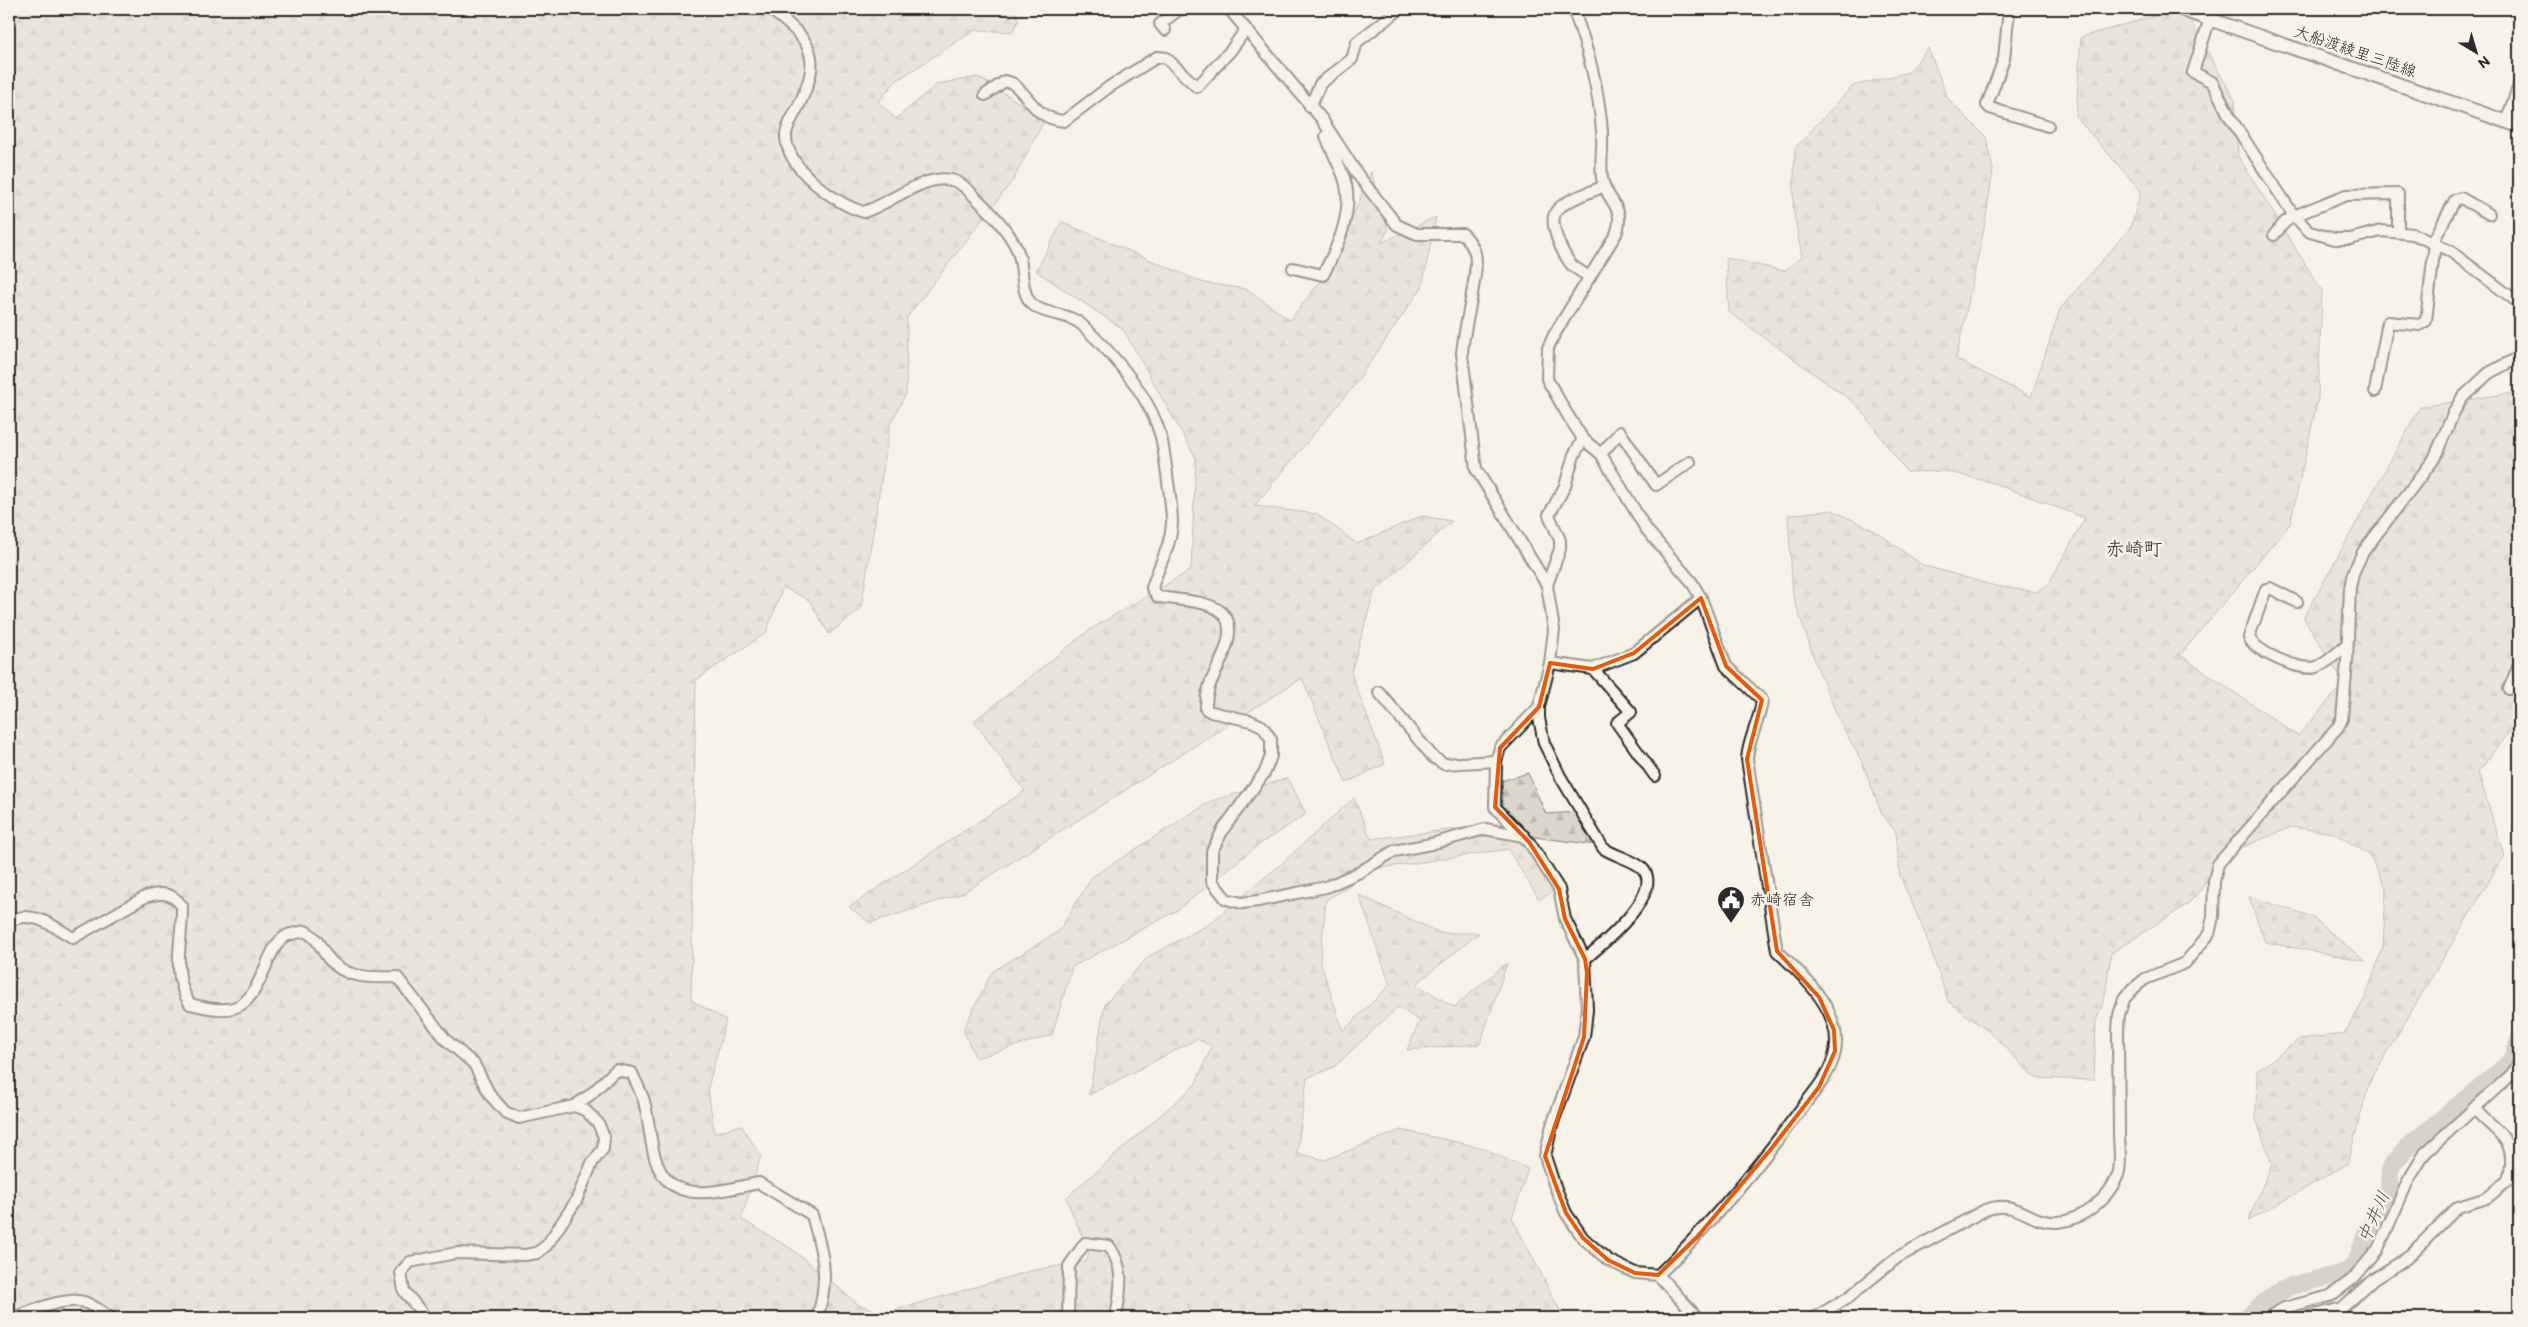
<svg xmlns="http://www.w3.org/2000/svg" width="2528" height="1327" viewBox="0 0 2528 1327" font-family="'Balsamiq Sans','Klee One',sans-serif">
<defs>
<pattern id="forest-firs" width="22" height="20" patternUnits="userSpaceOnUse" patternTransform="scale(1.25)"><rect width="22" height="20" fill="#dad6cc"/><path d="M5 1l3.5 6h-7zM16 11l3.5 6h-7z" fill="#bbb8af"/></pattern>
</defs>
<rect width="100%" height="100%" fill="#f7f3e8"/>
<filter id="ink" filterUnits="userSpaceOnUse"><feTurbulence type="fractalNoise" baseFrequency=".02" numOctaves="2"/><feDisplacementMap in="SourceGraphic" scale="10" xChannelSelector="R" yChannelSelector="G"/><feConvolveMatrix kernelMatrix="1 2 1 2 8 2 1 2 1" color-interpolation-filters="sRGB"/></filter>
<g filter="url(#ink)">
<g fill="url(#forest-firs)" stroke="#82807c">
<path d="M9,9h1004l6,11 -7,12 -37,-2 -79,51 -18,21 18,17 41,-35 41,-7 67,42 -32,61 -106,137 -1,77 -16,30 -29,185 -32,25 -20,-34 -26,-13 -17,46 -70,47 -5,320 35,20 -18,67 6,46 27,-8 20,31 -20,63 52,31 66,55 26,8 145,-42 57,-10 2,-9 -23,-54 129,-113 17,-39 -15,-7 -108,56 16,-91 43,-47 61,-33 72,-60 73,-66 17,41 136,-16 -9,-41 30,-9 18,41 31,-2 19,33 -69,-9 32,53 -20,10 -31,-50 -133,20 -49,31 -6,61 23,70 47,-46 -31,-90 81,38h39l-63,51 38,23 53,-44 -27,81 -73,6 13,-29 -22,-14 -64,60 -27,11 -10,75 28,7 76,-30 78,17 49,22 -16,49 52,100h-418l-8,-3 -35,-2 -1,5h-1093z"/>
<path d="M2179,9h5l51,92 3,55 84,135 -4,107 -28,126 -110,131 118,81 46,-53 -40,-65 116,-211 99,-15v246l-2,9 2,7v66l-41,52 26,84 -134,225 -23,83 -99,57 24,-57 -16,-45 1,-48 43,-32 44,-5 21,-35 18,-52 3,-59 -17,-34 -35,-21 -43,-6 -57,24 -46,53 -77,49 -6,43 -9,25 -2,59 -59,-2 -43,-44 -44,-33 -23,-68 -25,-57 -4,-44 -14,-18 -20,-52 -22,-40 -24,-58 -23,-68 -5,-81 44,-5 45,22 45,33 73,21 42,6 12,-9 36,-65 -92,-35 -47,-12 -39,1 -50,-67 -128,-93 -3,-54 58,13 18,-14 -9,-50 2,-59 58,-62 56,-14 19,-24 20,51 38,38 7,33 -8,53 -29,136 75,38 29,-88 71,-82 10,-36 -65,-74 5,-80z"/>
<path d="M1371,172l17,58 -7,13 55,-26 -14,70 -69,100 -99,119 63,8 40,30 64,-28 31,5 -78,71 -23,81 34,91 -39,19 -44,-105 -339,215 -93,30 -21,-16 176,-116 -51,-70 117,-92 100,-59 5,-112 -73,-129 -87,-58 26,-49 142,61 43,6 43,31 42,-53z"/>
<path d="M1288,778l18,36 -49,32 -81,65 -104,56 -20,68 -76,23 -13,-28 29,-58 67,-41 33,-54 119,-76z"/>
<path d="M2249,897l62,19 54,45 -100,-19z"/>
</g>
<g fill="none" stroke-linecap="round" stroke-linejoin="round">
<path stroke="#afaca4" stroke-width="18" d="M2246,1318l29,-24 16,-8 52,-13 9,-5 5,-8 9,-27 14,-20 9,-19 1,-24 4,-8 16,-17 98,-81 6,-8 5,-16"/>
<defs>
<g id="minor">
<path d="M770,9c43,33 53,47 28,98 -4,8 -12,20 -12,28 -1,32 50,70 78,77 26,-8 63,-41 91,-31 10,4 16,12 23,19 14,13 30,31 38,47 9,17 3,40 14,55 12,14 37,10 51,22 31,29 69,71 80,113 3,12 4,25 6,37 2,16 5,33 5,49 -1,24 -14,43 -20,65l6,9c48,6 92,5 61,68 -7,14 -14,27 -13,44l5,3 40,9 11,5 9,13v17l-6,16 -41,56 -12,23v30l14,18 16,4 16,-2 68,-14 34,-15 34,-21 37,-7 54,-15 39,7"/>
<path d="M1229,9l92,109 37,57 39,50 20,9h46c5,4 10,13 12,19 5,18 -12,77 -13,101l14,115 71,116 7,45 -4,33 -11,44v11l5,25 16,33 43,72c11,8 32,12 40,21 21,24 -40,75 -58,90"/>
<path d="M1573,9c15,39 26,80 29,123 1,15 -2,31 0,46 4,24 25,28 14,56l-62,101 -6,13 -1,31 20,35 16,25 18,15 45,75 45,52 10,17 25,68 36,34c-2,21 -14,39 -15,59l30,192c26,24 66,61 58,101 -5,25 -26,45 -40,65 -42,56 -86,109 -137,158"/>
<path d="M2009,9l-5,50 -17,46 3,3 58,18"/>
<path d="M2213,9l-20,63 19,10 19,37 63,97 16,16 25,7h15l31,-8 32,3 37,17 69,52"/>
<path d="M1165,30l-5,-6 20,-15"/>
<path d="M985,95l20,-14 7,2c21,16 22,35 52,38l45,-34 48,-30 9,1 31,29 34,-37 15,-21"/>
<path d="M1310,107l10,-23 32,-25 5,-17 43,-33"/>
<path d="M2506,122l13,-37"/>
<path d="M2274,235l11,-13 9,-6 52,-21 52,-1v37"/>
<path d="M2433,242l22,-42 6,-2 28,16"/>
<path d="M1293,268l30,7c15,-29 33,-67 20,-100 -5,-13 -12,-25 -17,-39"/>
<path d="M1590,277c-7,-4 -15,-8 -20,-14 -8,-11 -24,-43 -12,-54 11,-11 32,-16 46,-23"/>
<path d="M2375,391l13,-69 31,3 7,-4 9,-78"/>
<path d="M1601,454l19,-22 36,53 34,-23"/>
<path d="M1547,585l13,-36v-9l-11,-25 16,-29 9,-31 9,-16"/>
<path d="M2297,602l-27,-14 -4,1 -17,48c4,14 52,35 67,30 11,-3 22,-15 31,-23"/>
<path d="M1550,663l43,6 41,-16 67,-55"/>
<path d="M1593,669l38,43 -14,11 38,53"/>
<path d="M2509,689l10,-25"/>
<path d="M1379,692l54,65 11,7 52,-3"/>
<path d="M1539,707l-39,41 -4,13 -1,46 34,35 30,47 6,30 20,40 2,51 -3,27 -32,88 -7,31 9,28 12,29 17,25 25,22 27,13 23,2 40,43"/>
<path d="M9,922c21,-14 45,4 64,16l72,-41c16,-5 27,-5 37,9 1,34 -12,67 8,98 51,13 59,3 78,-43 4,-9 9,-20 18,-25 5,-3 13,-3 19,-5 11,6 14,13 20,23 17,25 45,24 72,23l49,63 28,24 16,31 15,17 14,6 55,-12 11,4 13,13 6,14 -1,12 -11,14 -16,38 -29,44 -10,8 -12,2 -69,-2 -46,9 -9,10 3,19 22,27"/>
<path d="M574,1106l16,-11 26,-25 16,3c4,9 9,19 12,28 11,40 2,95 63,91 17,-1 35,-6 52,-9l53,32c11,40 18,62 5,103"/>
<path d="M2474,1108c22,27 46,29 34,72"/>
<path d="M12,1318c19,-6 53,-22 72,-16 9,3 19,11 27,16"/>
<path d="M1068,1318l1,-52 16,-23 24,3c17,24 11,45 7,72"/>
<path d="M1814,1318l35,-21 49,-40 87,-47c34,-12 43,14 73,12 25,-2 51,-24 60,-47 4,-12 1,-29 1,-42 0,-34 -1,-69 -1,-103l1,-15 5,-16 10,-11 11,-9 40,-16 24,-29 4,-17 1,-36 4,-17 120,-137 4,-8 5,-57 3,-74 3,-15 10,-21 71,-93 20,-47 8,-14 27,-25 30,-16"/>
<path d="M2267,1318l17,-10 46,-12 23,-17 25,-30 30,-68 17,-28 87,-79 7,-11"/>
<path d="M2304,1318l38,-10 32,-29 33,-21 51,-51 29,-9 32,-27"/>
</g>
<path id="major" d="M2180,9l339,117"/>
</defs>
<use href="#minor" stroke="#2b2b2b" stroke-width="14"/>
<use href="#major" stroke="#2b2b2b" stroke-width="16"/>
<use href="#minor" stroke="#f7f3e8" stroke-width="10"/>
<use href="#major" stroke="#f7f3e8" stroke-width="12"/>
</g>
</g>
<path d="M0 0H2528V1327H0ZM1701,598l25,68 36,34 -15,59 30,192 42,46 15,33 1,21 -16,36 -48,62 -73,87 -40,39 -23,-2 -27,-13 -25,-22 -17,-25 -21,-57 39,-119 3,-64 -2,-14 -20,-40 -6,-30 -30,-47 -34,-35 5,-59 39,-41 11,-44 43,6 41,-16z" fill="#f7f3e8" fill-opacity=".55" fill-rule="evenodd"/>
<path fill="none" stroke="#e8590c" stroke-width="4" stroke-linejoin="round" d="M1701,598l25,68 36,34 -15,59 30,192 42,46 15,33 1,21 -16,36 -48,62 -73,87 -40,39 -23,-2 -27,-13 -25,-22 -17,-25 -21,-57 39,-119 3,-64 -2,-14 -20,-40 -6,-30 -30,-47 -34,-35 5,-59 39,-41 11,-44 43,6 41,-16z"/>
<defs>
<symbol id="civic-pin" viewBox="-11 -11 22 30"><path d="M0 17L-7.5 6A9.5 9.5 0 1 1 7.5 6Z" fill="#2b2b2b" stroke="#f7f3e8"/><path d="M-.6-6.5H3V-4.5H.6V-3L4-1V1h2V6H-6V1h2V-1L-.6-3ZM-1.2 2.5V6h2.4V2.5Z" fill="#fff"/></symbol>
</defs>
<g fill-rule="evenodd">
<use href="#civic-pin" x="1715" y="884" width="32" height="43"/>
</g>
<g text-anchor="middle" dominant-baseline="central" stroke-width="5" stroke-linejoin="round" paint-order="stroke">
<g font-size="16" fill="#2b2b2b" stroke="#f7f3e8">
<text transform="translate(2355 52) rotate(19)">大船渡綾里三陸線</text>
</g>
<g font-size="16" fill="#2b2b2b" stroke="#f7f3e8" text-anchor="start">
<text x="1750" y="900">赤崎宿舎</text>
</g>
<g font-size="18" font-style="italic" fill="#53524f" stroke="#f7f3e8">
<text transform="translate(2374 1217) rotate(-66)">中井川</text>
</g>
<g font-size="19" fill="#2b2b2b" stroke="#f7f3e8">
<text x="2134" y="549">赤崎町</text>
</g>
</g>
<rect width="2528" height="1327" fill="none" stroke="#f7f3e8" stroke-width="30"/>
<rect x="15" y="15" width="2498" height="1297" fill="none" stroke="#2b2b2b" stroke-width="2" filter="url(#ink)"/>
<g transform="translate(2476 52) rotate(142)" stroke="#f7f3e8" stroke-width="4" paint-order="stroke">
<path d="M0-4L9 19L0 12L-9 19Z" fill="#2b2b2b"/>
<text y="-8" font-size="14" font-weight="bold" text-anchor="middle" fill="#2b2b2b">N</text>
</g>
</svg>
